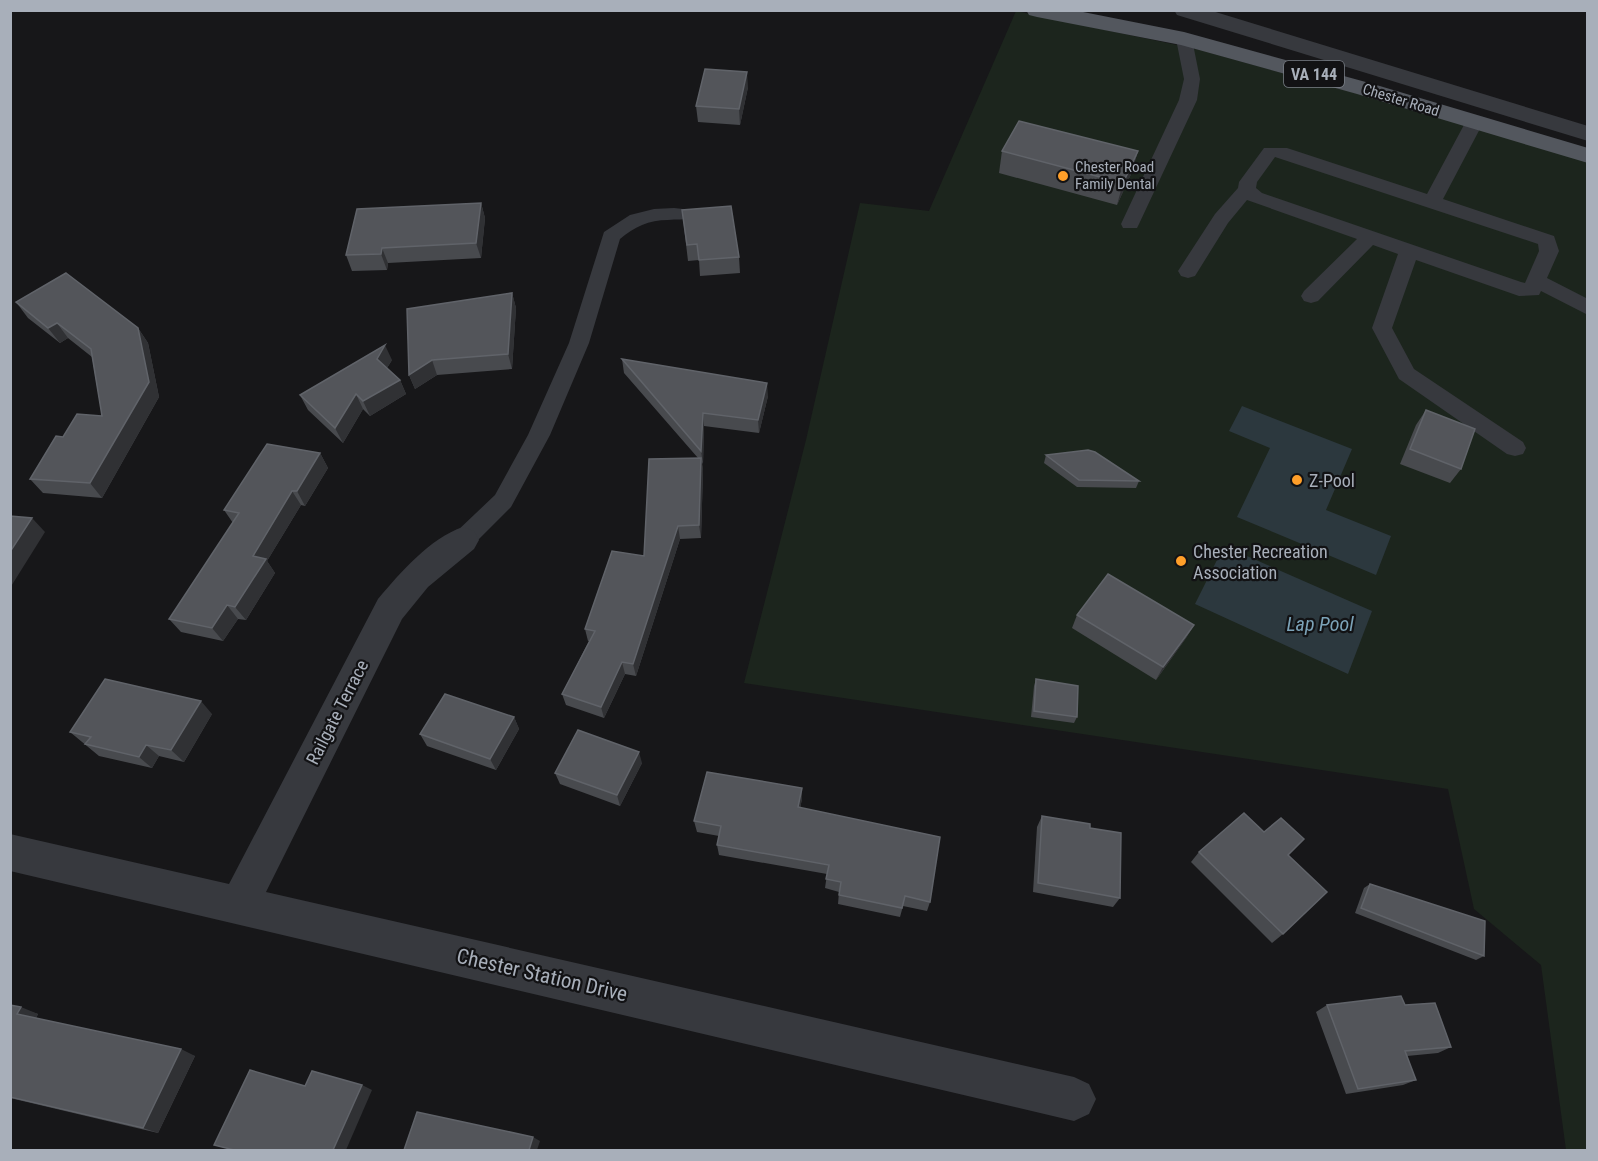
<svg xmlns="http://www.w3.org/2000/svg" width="1598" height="1161" viewBox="0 0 1598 1161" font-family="'Roboto Condensed',sans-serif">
<rect width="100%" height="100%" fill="#171719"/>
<path fill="#1c251d" d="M1016,11l180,38 391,108v993h-21l-25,-185 -67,-56 -26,-120 -704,-106 62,-243 54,-237 69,8z"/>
<g fill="#2c383e">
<path d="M1242,406l110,43 -26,61 65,26 -15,39 -139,-58 33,-69 -41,-17z"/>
<path d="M1224,546l148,65 -24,63 -153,-70z"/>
</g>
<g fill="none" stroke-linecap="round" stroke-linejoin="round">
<g fill="#37393e" fill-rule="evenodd">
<path d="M1184,34l8,5 8,40 -3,21 -58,124 -2,4h-14l-2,-4 58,-124 5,-21 -8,-40z"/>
<path d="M1474,118l6,1 3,4 -40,76 111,37 5,15 -12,27 41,21v16l-47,-24 -2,4 -20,1 -103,-36 -24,68 22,41 109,73 3,6 -3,6 -8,2 -8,-2 -108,-75 -27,-51 26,-74 -25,-9 -55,56 -7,2 -7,-2 -3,-5 3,-5 53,-52 -110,-39 -19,23 -33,53 -7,2 -7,-2 -3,-5 37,-57 23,-26 1,-6 25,-34h23l140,46 38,-71 3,-4zM1275,157l263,87 1,7 -14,32 -4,-1 -259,-89 -6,-5 1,-6z"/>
<path d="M674,208l18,2 2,4 -2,4c-8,2 -16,1 -24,2 -19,0 -34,7 -48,19l-31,104 -39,92 -39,72 -40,40 -8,2 -8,-2 -4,-7 4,-7 40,-38 33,-60 41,-92 35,-111 26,-17 24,-6z"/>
</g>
<g fill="#37393e" fill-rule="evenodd">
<path d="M1174,10h35l379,116v15l-411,-126z"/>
<path d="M463,527l11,4 5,9 -5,9 -46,38 -26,32 -136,273 808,185 15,7 7,15 -7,15 -15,7 -1064,-250v-37l219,50 149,-285c22,-26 52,-61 85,-72z"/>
</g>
<path fill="#53575e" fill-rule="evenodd" d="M1026,10h47l111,22 189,52 215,64v15l-231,-69 -176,-49 -144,-28 -8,-2z"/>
</g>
<g fill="#484a4e">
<path d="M748,87l-8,38 -42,-3 -2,-16z"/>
<path d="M1002,151h136l-7,23 -14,31 -118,-32z"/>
<path d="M481,203l4,15 -4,40 -93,5 -1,7 -35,1 -6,-16z"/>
<path d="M682,210l57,47 1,16 -40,3 -1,-16 -11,1z"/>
<path d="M512,293l4,15 -4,61 -75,6 -22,14 -6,-14z"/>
<path d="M16,302l122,26 10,15 11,54 -57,101 -59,-5 -13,-14 33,-42 39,-21 -10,-59 -24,-19 -8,5 -32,-25z"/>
<path d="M622,359l146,37 -9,37 -55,-7 -1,38 -1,-2 1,9 -2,67 -21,1 -44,137 -11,-2 -21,44 -38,-13 -4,-11 27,-53h-1l-3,-12 59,-73 54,-98 -74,-85z"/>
<path d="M392,360l-5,8 13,12 6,14 -36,22 -7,-7 -20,34 -35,-33 -8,-15z"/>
<path d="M1426,410l35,59 -11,14 -50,-19 16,-39z"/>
<path d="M320,453l8,15 -23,38 -4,-1 -34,56 8,12 -29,47 -8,-1 -15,22 -42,-9 -12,-13 64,-96 -9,-13z"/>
<path d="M1046,455l93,26 -3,7 -59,-1 -33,-24z"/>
<path d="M1077,615l117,10 -8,13 -30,42 -84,-52z"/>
<path d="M1036,679l41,38 -3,6 -43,-6 3,-31z"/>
<path d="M212,714l-28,48 -25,-6 -7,12 -53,-12 -29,-24z"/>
<path d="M514,717l5,12 -23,41 -69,-24 -7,-12z"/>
<path d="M642,763l-22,43 -60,-22 -5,-11z"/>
<path d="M802,788v11l-2,9 130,94 -3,9 -24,-5 -3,11 -62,-13 1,-12 -14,-4 2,-14 -108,-19 -2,-10 2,-9 -22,-4 -3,-11z"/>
<path d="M1042,816l48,12 30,70 -7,9 -80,-15 4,-65z"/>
<path d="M1264,832l24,23 -5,79 -11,9 -81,-81 8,-10z"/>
<path d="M1370,884l114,72 -8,4 -121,-47 9,-25z"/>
<path d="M10,1005l28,9 -2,4 159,38 -37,77 -148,-35z"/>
<path d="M1327,1005h78l46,42 -13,6 -31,3 9,24 -13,5 -57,9 -30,-82z"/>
</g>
<g fill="#303134">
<path d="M747,72l1,15 -8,38 -1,-16z"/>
<path d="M1138,151l-7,23 -14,31 6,-22z"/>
<path d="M481,203l4,15 -4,40 -5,-15z"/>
<path d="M382,248l6,15 -1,7 -6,-16z"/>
<path d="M512,293l4,15 -4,61 -4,-15z"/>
<path d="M57,323l11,15 -8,5 -12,-15z"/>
<path d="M138,328l10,15 11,54 -57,101 -12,-15z"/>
<path d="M385,345l7,15 -9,14 -6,-15z"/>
<path d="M432,360l5,15 -22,14 -6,-14z"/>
<path d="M400,380l6,14 -36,22 -7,-15z"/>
<path d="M767,383l1,13 -9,37 -1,-13z"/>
<path d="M356,394l7,15 -20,34 -8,-15z"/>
<path d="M703,413l1,13 -1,38 -2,-13z"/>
<path d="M320,453l8,15 -23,38 -8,-15z"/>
<path d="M701,458l2,13 -2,67 -2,-13z"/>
<path d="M292,491l9,14 -34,56 8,12 -29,47 -11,-13 18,-51z"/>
<path d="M32,518l13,14 -35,56v-36z"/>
<path d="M678,526l2,13 -44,137 -3,-12z"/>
<path d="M227,605l11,14 -15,22 -11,-13z"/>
<path d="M1194,625l-8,13 -30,42 7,-13z"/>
<path d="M622,662l3,12 -21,44 -3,-11z"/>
<path d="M201,701l11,13 -28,48 -13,-12z"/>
<path d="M514,717l5,12 -23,41 -6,-11z"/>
<path d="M146,745l13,11 -7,12 -13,-11z"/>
<path d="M639,752l3,11 -22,43 -3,-11z"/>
<path d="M802,788v11l-4,19v-11z"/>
<path d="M21,1007l17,7 -3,7 -18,-7z"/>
<path d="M181,1049l14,7 -37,77 -15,-5z"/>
<path d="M362,1085l10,5 -26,60h-13z"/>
<path d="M533,1137l7,4 -3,9h-8z"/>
</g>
<g fill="#53555a" stroke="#606369" stroke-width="1.5">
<path d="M705,69l42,3 -8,37 -43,-3z"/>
<path d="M1019,121l119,30 -15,32 -121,-32z"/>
<path d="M481,203l-5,40 -94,5 -1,6 -35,1 11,-46z"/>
<path d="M731,206l8,51 -40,3 -2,-16 -10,1 -5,-35z"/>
<path d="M66,273l72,55 11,54 -59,101 -60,-4 26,-43 7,1 14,-23 25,2 -11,-67 -34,-26 -9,5 -32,-26z"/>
<path d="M512,293l-4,61 -76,6 -23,15 -2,-66z"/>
<path d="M385,345l-8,14 23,21 -37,21 -7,-7 -21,34 -35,-33z"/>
<path d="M622,359l145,24 -9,37 -55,-7 -2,38z"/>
<path d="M1426,410l49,19 -14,40 -51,-20z"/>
<path d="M267,444l53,9 -23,38h-5l-39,65 13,3 -31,48 -8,-2 -15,23 -43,-9 70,-106 -15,-3z"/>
<path d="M1088,450l7,2 44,29 -60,-1 -33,-25z"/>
<path d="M701,458l-2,67 -21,1 -45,138 -11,-2 -21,45 -39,-13 33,-63 -10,-2 27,-78 32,5 5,-97z"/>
<path d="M10,516l22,2 -22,34z"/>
<path d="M1108,574l86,51 -31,42 -86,-52z"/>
<path d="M105,679l96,22 -30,49 -25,-5 -7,12 -54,-13 6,-7 -21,-5z"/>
<path d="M1036,679l42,7 -1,31 -43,-6z"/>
<path d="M445,694l69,23 -24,42 -70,-25z"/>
<path d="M578,730l61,22 -22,43 -62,-22z"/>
<path d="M707,772l95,16 -4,19 142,30 -10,65 -25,-6 -3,12 -63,-13 2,-13 -15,-3 3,-14 -112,-20 4,-19 -27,-5z"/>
<path d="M1244,813l20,19 17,-14 23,21 -16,16 39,37 -44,42 -84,-82z"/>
<path d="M1042,816l48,8v4l31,5 -1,65 -82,-15z"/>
<path d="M1370,884l115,37 -1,35 -123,-48z"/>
<path d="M1401,996l4,9 30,-2 16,44 -46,4 11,29 -58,9 -31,-84z"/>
<path d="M10,1005l11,2 -4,7 164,35 -38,79 -133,-31z"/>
<path d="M250,1070l55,16 7,-15 50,14 -29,65h-99l-20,-5z"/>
<path d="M417,1112l116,25 -4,13h-125z"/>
</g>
<g fill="#ff9f29" stroke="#121214" stroke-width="2">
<circle cx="1063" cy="176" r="6"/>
<circle cx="1297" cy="480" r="6"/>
<circle cx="1181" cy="561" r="6"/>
</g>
<g text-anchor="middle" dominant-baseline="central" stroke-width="4.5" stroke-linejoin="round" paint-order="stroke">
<g font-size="15" fill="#a8afba" stroke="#121214">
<text transform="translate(1401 100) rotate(17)">Chester Road</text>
</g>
<g font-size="15" fill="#a8afba" stroke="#121214" text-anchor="start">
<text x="1075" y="167">Chester Road<tspan x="1075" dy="17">Family Dental</tspan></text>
</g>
<rect fill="#121214" stroke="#7b8088" stroke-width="1.5" x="1284" y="61" width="60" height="26" rx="4.5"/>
<g font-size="16" font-weight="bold" fill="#a8afba">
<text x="1314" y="74">VA 144</text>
</g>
<g font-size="18" fill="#a8afba" stroke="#121214" text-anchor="start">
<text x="1309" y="480">Z-Pool</text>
<text x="1193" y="551">Chester Recreation<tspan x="1193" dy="21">Association</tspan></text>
</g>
<g font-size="18" fill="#a8afba" stroke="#121214">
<text transform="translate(337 712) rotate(-63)">Railgate Terrace</text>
</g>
<g font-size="20" font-style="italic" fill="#7ca3b8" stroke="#121214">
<text x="1320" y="624">Lap Pool</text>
</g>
<g font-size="21" fill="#a8afba" stroke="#121214">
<text transform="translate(542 975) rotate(13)">Chester Station Drive</text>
</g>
</g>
<rect width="1598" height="1161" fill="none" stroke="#a8afba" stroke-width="24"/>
</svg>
